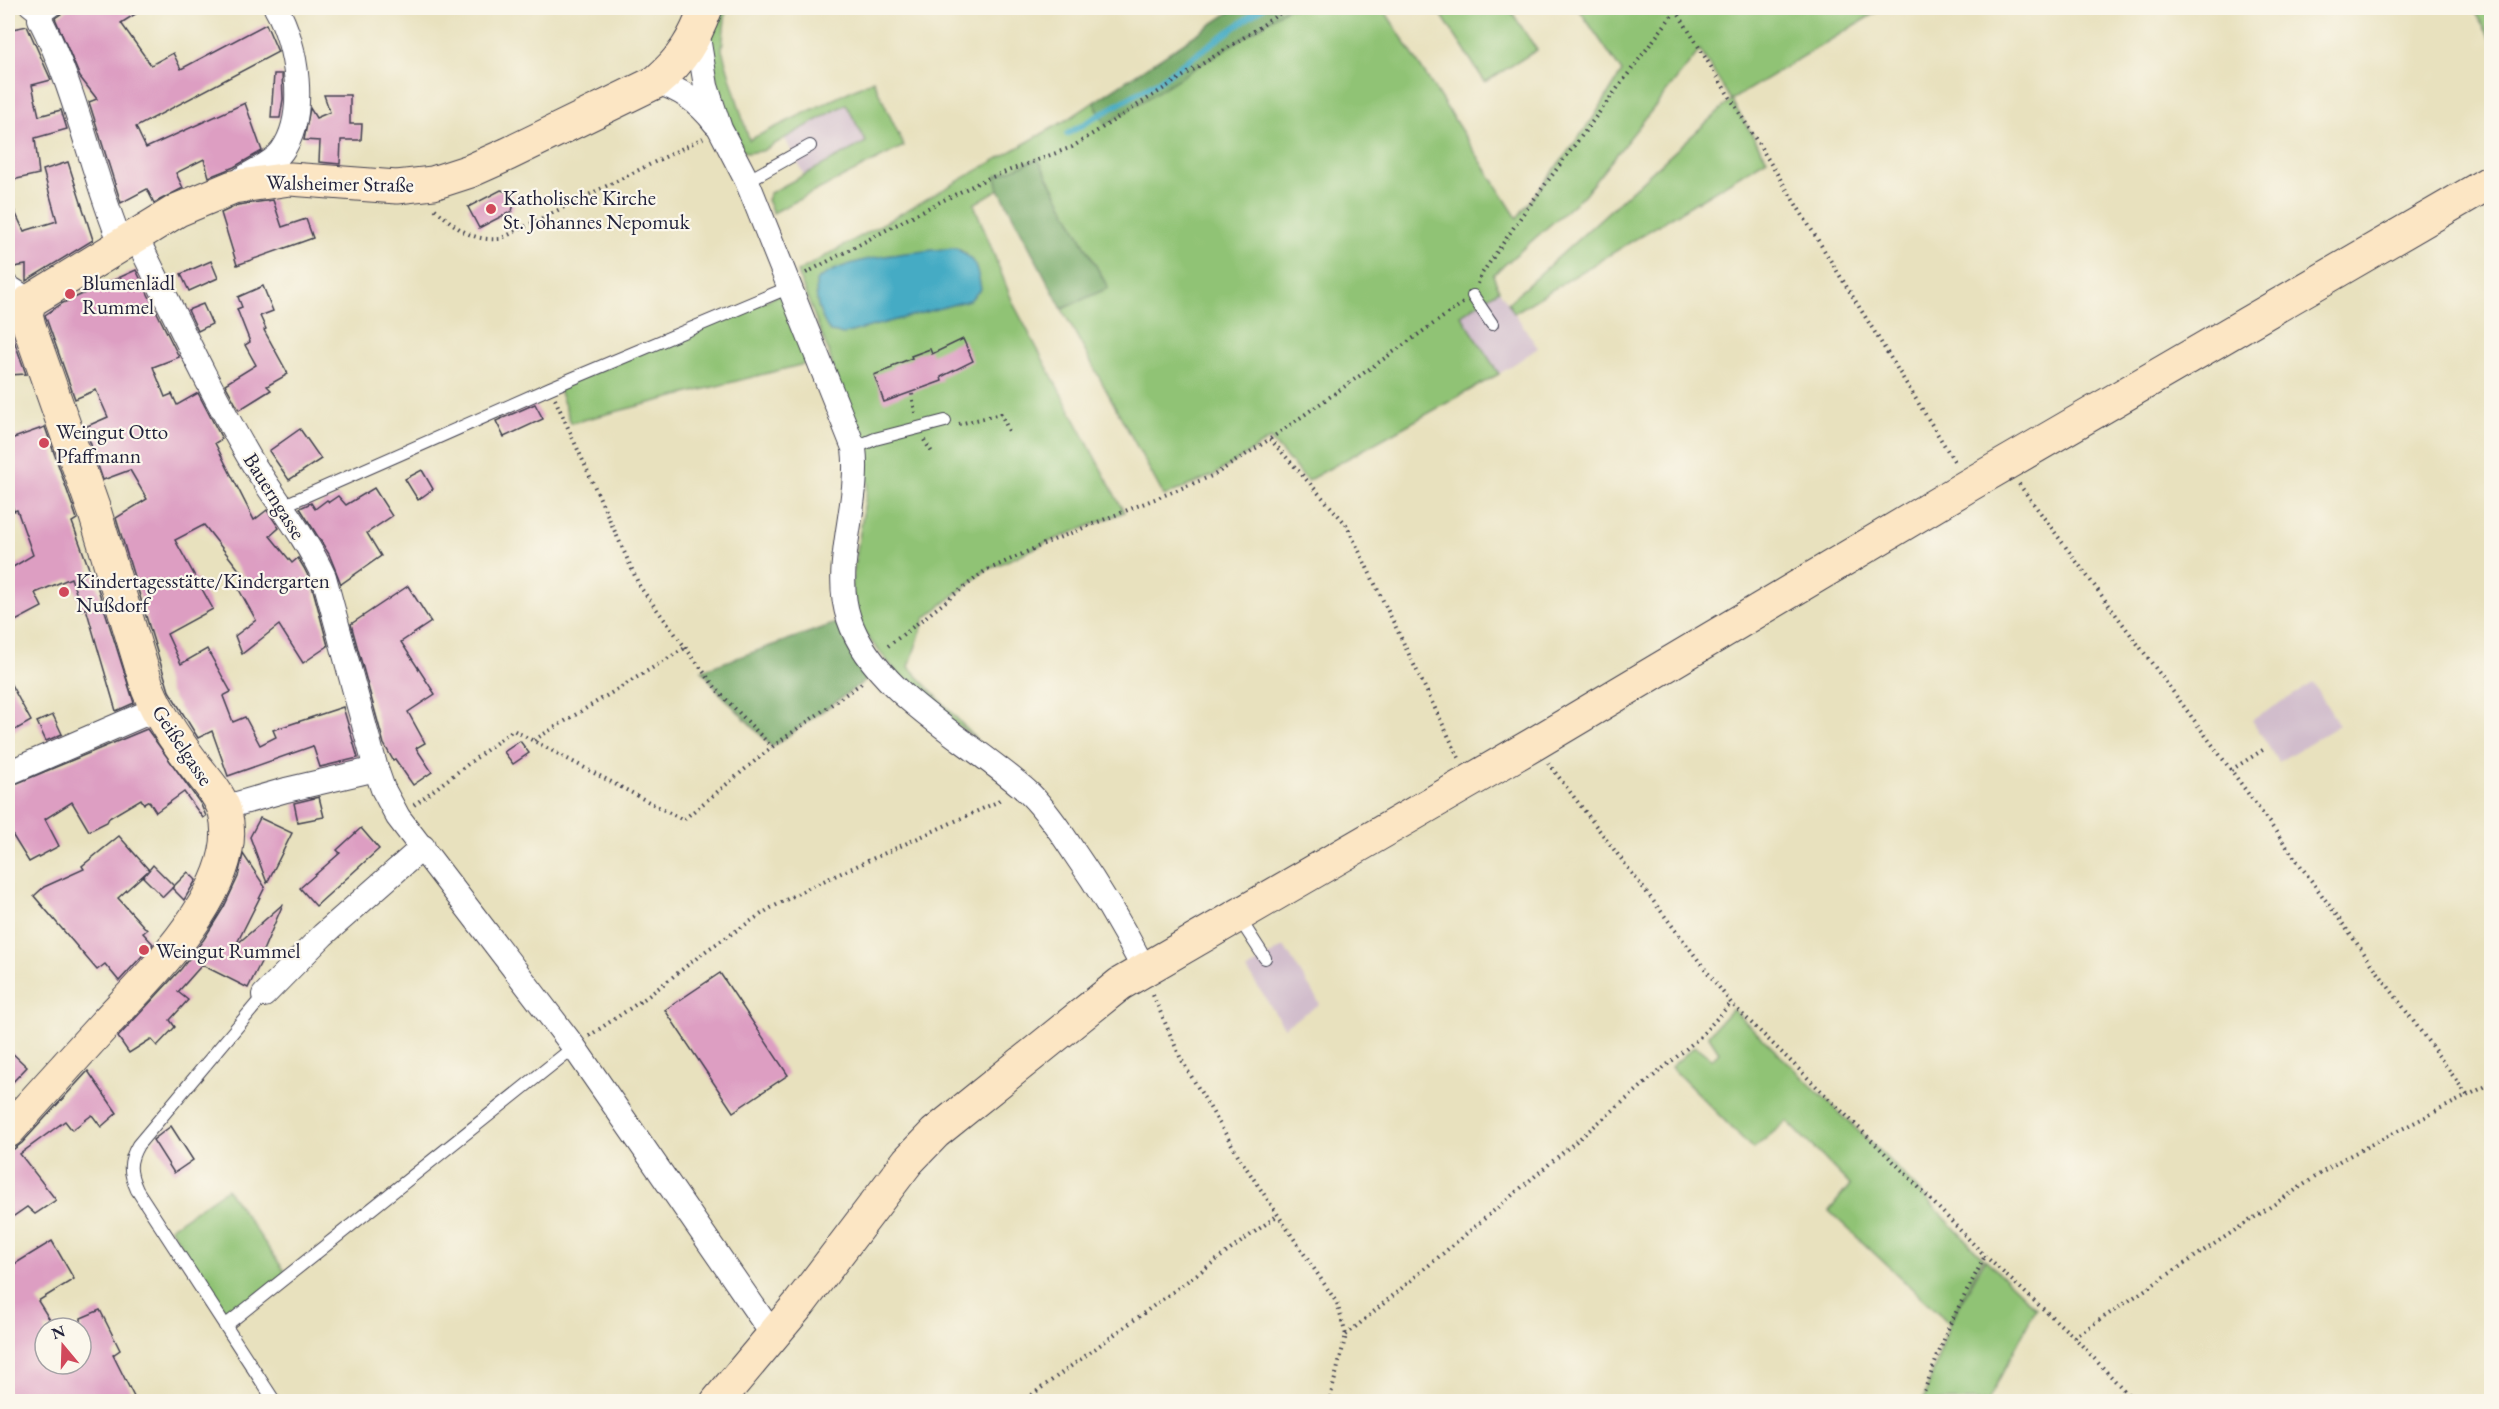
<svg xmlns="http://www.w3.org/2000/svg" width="2499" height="1409" viewBox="0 0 2499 1409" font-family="'EB Garamond',serif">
<rect width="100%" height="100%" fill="#fbf7ec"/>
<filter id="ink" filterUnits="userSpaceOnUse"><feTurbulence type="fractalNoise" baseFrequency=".0167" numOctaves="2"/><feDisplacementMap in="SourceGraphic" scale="12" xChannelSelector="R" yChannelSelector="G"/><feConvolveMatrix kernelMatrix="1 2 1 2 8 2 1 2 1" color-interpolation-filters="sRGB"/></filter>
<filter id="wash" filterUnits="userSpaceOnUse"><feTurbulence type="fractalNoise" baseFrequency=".008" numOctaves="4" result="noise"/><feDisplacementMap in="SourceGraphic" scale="24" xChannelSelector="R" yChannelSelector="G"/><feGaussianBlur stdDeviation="1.35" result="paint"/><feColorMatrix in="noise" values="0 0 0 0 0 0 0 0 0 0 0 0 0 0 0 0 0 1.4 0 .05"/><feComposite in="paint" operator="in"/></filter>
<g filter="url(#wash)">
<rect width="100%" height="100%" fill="#e8e1be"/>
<g fill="#d1bdcc">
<path d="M846,104l20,39 -62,32 -20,-38z"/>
<path d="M1499,290l39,58 -39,26 -38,-59z"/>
<path d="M2313,683l26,42 -61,37 -26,-42z"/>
<path d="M1284,946l36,58 -36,23 -37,-57z"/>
</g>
<g fill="#90c374" stroke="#597258" stroke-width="1.5" fill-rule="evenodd">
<path d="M718,8h8l-4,42 27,90 124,-60 31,66 -131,67 -6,-13 3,-7 96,-51 -20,-38 -84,47 -15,2 -7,-4c-11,-30 -34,-88 -30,-119 1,-7 5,-15 8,-22z"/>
<path d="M1287,8h96l134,210 75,-98 30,-48 -44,-64h300l2,2 -149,90 36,59 -253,154 -6,-10 223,-203 -31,-50 -116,145 -91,80 6,15 -38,25 38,59 -192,107 -37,-42 -56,36 -50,21 -102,-187 46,-21 -70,-129 -42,17 3,13 -25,15 39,99 111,209 -78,31 -61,28 -60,47 -16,49 68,73 -64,-48 -49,-59 -13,-45 17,-105 -14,-35 -25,-95 -32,-81 273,-154 24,-16 11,22 152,-95zM956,248l9,5 -80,3z"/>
<path d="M1437,8h72l28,42 -52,32z"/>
<path d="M2472,8h19v31z"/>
<path d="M786,292l26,70 -241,61 -13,-36z"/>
<path d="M1732,1009l167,161 84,88 -34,65 -120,-112 21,-26 -63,-64 -34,28 -82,-82 24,-21 17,13 7,-7 -11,-17z"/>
<path d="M227,1189l59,84 -58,43 -58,-88z"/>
<path d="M1985,1259l51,49 -48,93h-65l26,-76z"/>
</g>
<g fill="#74a966" stroke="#4b6650" stroke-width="1.5">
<path d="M1236,8h51l-30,21 -152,96 -11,-23z"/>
<path d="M1038,159l70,129 -46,21 -63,-120 -3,-13z"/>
<path d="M836,623l33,55 -97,69 -54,-56 -16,-21z"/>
</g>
<path fill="#45abc4" stroke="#346680" stroke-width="1.5" d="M956,248c20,12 21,19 25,41l-11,11 -126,34 -14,-2c-12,-20 -14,-28 -14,-51 29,-25 101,-29 140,-33z"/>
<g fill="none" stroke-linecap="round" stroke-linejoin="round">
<path stroke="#45abc4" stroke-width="6" d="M1067,134l93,-54 102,-72"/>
</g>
<g id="blocks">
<g fill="#dd9ec2">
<path d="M70,8h75l-24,15 30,42 22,-12 8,16 85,-45 12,28 -142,75 10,21 99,-45 17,48 -28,16 -25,10 -5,-18 -28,14 7,15 -29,15 -7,-14 -26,14 -32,-101 8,-3 -17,-22 -25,-59z"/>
<path d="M27,26l24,54 -19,5 7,31 22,-6 6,19 -32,9 4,36 -31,7v-57l5,-1 -5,-17v-76z"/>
<path d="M274,74h8l1,25 -3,19h-9z"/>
<path d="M324,95h26v29h12l-1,16h-20l-1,24 -21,-2 1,-21 -16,-1 6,-32 6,10 14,-6z"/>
<path d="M68,162l25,78 -67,41v-16l-18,3v-71l16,34 33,-10 -14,-51z"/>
<path d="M501,190l10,3 4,8 -3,10 -33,17 -11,-21z"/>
<path d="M273,200l9,27 24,-8 7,19 -76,27 -16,-52 17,-8z"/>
<path d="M211,261l7,17 -29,13 -8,-17z"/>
<path d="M136,270l43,87 -26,10 12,30 7,-3 5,11 21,-12 24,46 -7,4 39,77 13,-10 12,18 -9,8 22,27 6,-5 6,10 7,14 17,64 -25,17 -24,-38 -37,29 -7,-18 21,-16 -18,-32 9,-8 -43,-55 -29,15 38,69 -46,25 14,30 26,-15 24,43 -8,4 10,26 12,-5 15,28 16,-8 -3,-7 70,-23 15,51 -38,9 -7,-21 -85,30 -16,-45 -14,7 -29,-47 -53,-173 31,-19 -17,-29 -27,10 -18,-53 23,-10 -12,-27 -21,9 -30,-84 18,-12z"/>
<path d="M263,286l10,25 -13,5 6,13 -2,1 24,44 -21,12 4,4 -32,20 -14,-26 31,-19 -11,-20 5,-3 -13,-33 5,-2 -4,-10z"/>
<path d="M203,304l9,20 -14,7 -10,-21z"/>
<path d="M10,326l1,6 15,42 -18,1v-47z"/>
<path d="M963,339l10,22 -32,16 1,4 -58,21 -10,-27 18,-7v-2l20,-8 -1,-2 19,-7 2,5z"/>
<path d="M535,404l8,15 -39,18 -8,-16z"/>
<path d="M45,427l32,92 -5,3 19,52 2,-1 41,130 -18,8 -30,-103 -4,2 -11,-32 -36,15 7,14 -34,18v-55l25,-15 -16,-45 -3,1 -6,-16v-55z"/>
<path d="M300,429l21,30 -32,21 -20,-29z"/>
<path d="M422,470l11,19 -15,11 -13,-21z"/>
<path d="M374,488l18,28 -25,17 14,23 -40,28 -12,-30 -29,-46 11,-5 4,6 12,-9 2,2 9,-6 8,9z"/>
<path d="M408,586l23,36 -30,20 34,52 -27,18 17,31 -9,5 16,24 -19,13 -18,-26 -2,1 -9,-16 -33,-120z"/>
<path d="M8,679l23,42 -23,13z"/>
<path d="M53,715l9,19 -16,7 -9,-19z"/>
<path d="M147,729l53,74 6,13 -3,2 -19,-26 -28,20 -7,-11 -5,3 -3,-5 -32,19 -2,4 -18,9 -17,-29 -27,17 14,27 -30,16 -21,-34v-41z"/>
<path d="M520,741l9,12 -16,11 -9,-12z"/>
<path d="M319,797l5,20 -26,5 -4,-19z"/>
<path d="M260,818l32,15 -25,50 -17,-46z"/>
<path d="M361,828l18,21 -63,57 -16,-18 40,-35 -3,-3z"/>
<path d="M119,836l30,34 4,-5 21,21 -11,11 -20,-20 6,-7 -31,28 29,32 -4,3 10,11 -34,37 -14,-17 -8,6 -63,-74 10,-9 40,-18 -2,-3z"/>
<path d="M243,854l22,33 -29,58 47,-41 -21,49 3,1 -17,34 -46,-23 -24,27 10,8 -18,20 5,7 -18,19 -6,-7 -22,14 -11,-16 63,-68 23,-30 20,-32 14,-30z"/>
<path d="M188,872l8,8 -12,20 -12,-12z"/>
<path d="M720,973l68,102 -55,37 -68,-102z"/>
<path d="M8,1049l19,18 -19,20z"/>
<path d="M88,1071l29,42 -16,14 -9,-12 -20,15 -7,-9 -45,33 36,46 -21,14 -8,-7 -19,13v-71h6l8,-6z"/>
<path d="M171,1126l22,34 -19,13 -21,-33z"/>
<path d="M52,1241l22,38 -36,22 17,27h-10v36h36v-46l19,-8 20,40 -7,5 23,46h-128v-133z"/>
</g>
</g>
</g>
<g filter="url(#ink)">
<use href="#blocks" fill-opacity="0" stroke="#403f4f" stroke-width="1.5"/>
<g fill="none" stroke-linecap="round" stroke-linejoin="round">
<defs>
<g id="lane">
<path d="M26,8l14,11 16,-11"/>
<path d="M747,181l63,-35"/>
<path d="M1473,296l19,28"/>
<path d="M854,448l21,-9 70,-18"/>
<path d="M280,507l270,-119 240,-101"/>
<path d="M1239,918l26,40"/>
<path d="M264,995l-126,150c-10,17 -9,27 -1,45l138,212"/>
<path d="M225,1326l349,-279"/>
</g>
<g id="street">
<path d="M40,19c37,72 51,153 82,227"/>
<path d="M697,31l9,55 14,43 27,52 107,267c7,56 -23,118 -5,171 25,75 125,123 181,175 17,17 31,38 44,58 26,37 49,76 70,117"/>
<path d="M656,82c25,7 43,20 59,41"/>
<path d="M237,183c13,-12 34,-17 45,-32 26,-36 15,-107 -6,-143"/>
<path d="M136,237c37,74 71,148 113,220 24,40 56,78 75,120l52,192 7,20 15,28 176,230 199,288"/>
<path d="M8,287l22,14"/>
<path d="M8,773l148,-64"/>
<path d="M223,808l63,-18 90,-21"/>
<path d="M264,995l59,-60 100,-88"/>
</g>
<g id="secondary">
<path d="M8,1131c31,-35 63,-70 95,-105 45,-49 142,-140 122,-214 -5,-18 -21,-34 -32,-49 -18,-24 -34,-47 -45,-74l-53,-176 -66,-187 -3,-12 4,-13 148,-91 55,-23 57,-8 107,8 36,-4 37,-12 38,-17 148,-72c27,-23 38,-42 50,-74"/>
<path d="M717,1402l83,-99 108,-142 27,-28 185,-149 414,-240 435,-259 523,-304"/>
</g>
</defs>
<use href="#lane" stroke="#403f4f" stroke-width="14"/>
<use href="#street" stroke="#403f4f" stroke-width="26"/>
<use href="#secondary" stroke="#403f4f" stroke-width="35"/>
<g stroke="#403f4f" stroke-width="4" stroke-dasharray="1.5 4.5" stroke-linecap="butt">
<path d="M1676,10l280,454"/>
<path d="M435,209c22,19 35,32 65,30l203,-101"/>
<path d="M806,273l114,-61 64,-32 88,-33 185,-118 30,-21"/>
<path d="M1478,284l3,-9 42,-61 153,-204 -1,-2"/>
<path d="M912,394l3,19"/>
<path d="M555,399l85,188 78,104 54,56"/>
<path d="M959,424l42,-10 8,17"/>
<path d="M1270,439l76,85 113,234"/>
<path d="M924,440l9,14"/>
<path d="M2019,484l212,286 236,325"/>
<path d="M888,646l97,-75 61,-28 168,-68 56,-36 193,-136"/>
<path d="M534,740l151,-92"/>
<path d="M1548,763l183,240 169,165 85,88 89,81 61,65"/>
<path d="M2231,770l35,-22"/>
<path d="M414,805l99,-75 170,90 89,-73 91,-65"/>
<path d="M1153,995l28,64 60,101 96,143 9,32 -17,67"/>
<path d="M589,1036l58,-39 60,-47 62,-41 37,-20 189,-86 7,-5"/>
<path d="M1346,1335l353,-297 32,-35"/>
<path d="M2074,1337l267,-177 151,-77"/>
<path d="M1022,1402l256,-187"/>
<path d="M1920,1402l30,-78 35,-68"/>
</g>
<use href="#lane" stroke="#fff" stroke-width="12"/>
<use href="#street" stroke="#fff" stroke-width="24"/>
<use href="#secondary" stroke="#fce6c4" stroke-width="33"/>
</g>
</g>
<g fill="#d1495b" stroke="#fbf7ec" stroke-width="2">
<circle cx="491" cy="209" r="6"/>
<circle cx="70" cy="294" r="6"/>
<circle cx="44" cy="443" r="6"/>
<circle cx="64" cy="592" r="6"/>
<circle cx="144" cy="950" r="6"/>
</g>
<g text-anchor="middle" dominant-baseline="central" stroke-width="4.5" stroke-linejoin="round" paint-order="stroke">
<g font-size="21" fill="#22223b" stroke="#fbf7ec">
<text transform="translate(340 183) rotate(1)">Walsheimer Straße</text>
<text transform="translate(275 496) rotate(58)">Bauerngasse</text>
<text transform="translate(183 745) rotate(56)">Geißelgasse</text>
</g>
<g font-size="21" fill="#22223b" stroke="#fbf7ec" text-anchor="start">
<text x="503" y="197">Katholische Kirche<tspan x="503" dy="24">St. Johannes Nepomuk</tspan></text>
<text x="82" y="282">Blumenlädl<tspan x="82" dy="24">Rummel</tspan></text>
<text x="56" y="431">Weingut Otto<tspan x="56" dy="24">Pfaffmann</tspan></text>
<text x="76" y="580">Kindertagesstätte/Kindergarten<tspan x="76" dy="24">Nußdorf</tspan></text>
<text x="156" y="950">Weingut Rummel</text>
</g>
</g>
<rect width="2499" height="1409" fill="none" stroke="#fbf7ec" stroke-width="30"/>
<g transform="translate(63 1346) rotate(341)"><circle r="28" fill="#fbf7ec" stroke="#a4a2a5" stroke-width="1.5"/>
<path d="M0-4.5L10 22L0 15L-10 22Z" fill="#d1495b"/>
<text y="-9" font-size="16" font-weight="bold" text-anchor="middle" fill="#22223b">N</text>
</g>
</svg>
